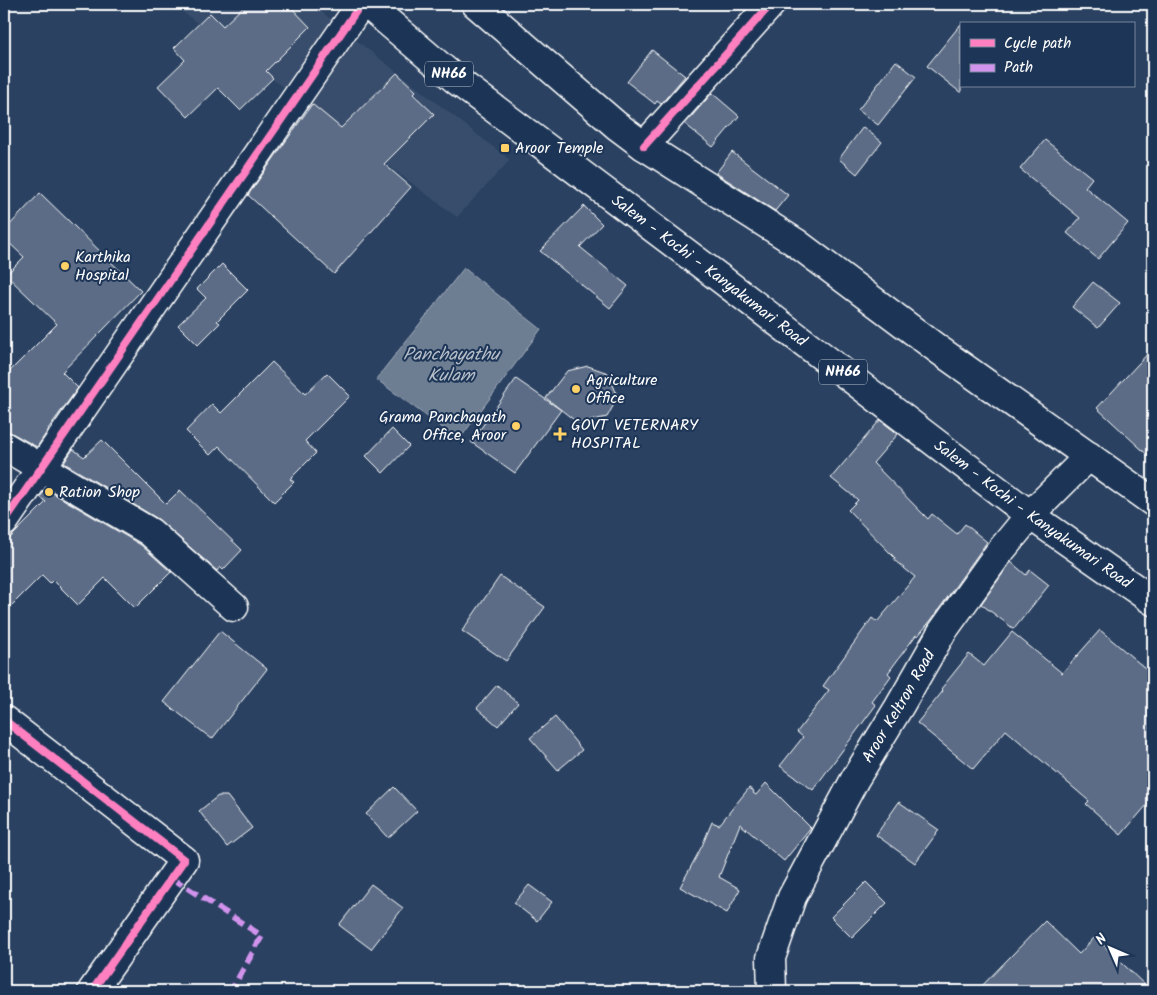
<svg xmlns="http://www.w3.org/2000/svg" width="1157" height="995" viewBox="0 0 1157 995" font-family="Kalam,sans-serif">
<rect width="100%" height="100%" fill="#2a4161"/>
<filter id="ink" filterUnits="userSpaceOnUse"><feTurbulence type="fractalNoise" baseFrequency=".02" numOctaves="2"/><feDisplacementMap in="SourceGraphic" scale="10" xChannelSelector="R" yChannelSelector="G"/><feConvolveMatrix kernelMatrix="1 2 1 2 8 2 1 2 1" color-interpolation-filters="sRGB"/></filter>
<g filter="url(#ink)">
<path fill="#394e6c" d="M172,4h140l49,40 149,116 -53,57z"/>
<path fill="#6d7d92" stroke="#a7b1be" d="M464,268l77,61 -82,111 -83,-61z"/>
<g fill="#5b6c86" stroke="#fff">
<path d="M246,4h42l22,23 -44,44 7,7 -33,32 -22,-22 -30,29 -30,-31 27,-26 -11,-12 36,-35 13,13z"/>
<path d="M961,24v69l-34,-27z"/>
<path d="M652,50l33,26 -24,28 -4,-3 -2,3 -28,-22z"/>
<path d="M896,61l20,16 -38,48 -20,-15z"/>
<path d="M397,73l19,18 -3,3 21,20 -50,50 27,23 -77,87 -86,-79 64,-91 29,24z"/>
<path d="M712,93l27,23 -26,31 -28,-23z"/>
<path d="M863,127l19,15 -25,32 -18,-15z"/>
<path d="M1045,140l47,38 -7,9 43,36 -30,36 -31,-26 13,-15 -60,-49z"/>
<path d="M732,152l56,43 -13,16 -59,-38z"/>
<path d="M40,193l101,98 -79,81 16,16 -30,41h1l-12,18 -25,-14 -8,-3v-53l53,-53 -51,-49 18,-18 -20,-19v-7z"/>
<path d="M584,206l18,18 -22,23 48,39 -18,22 -70,-57z"/>
<path d="M222,264l26,26 -31,31 3,2 -22,22 -20,-20 28,-27 -9,-9z"/>
<path d="M1093,282l27,21 -22,25 -26,-21z"/>
<path d="M1153,348v112l-56,-52z"/>
<path d="M272,362l33,32 22,-21 23,23 -45,45 11,12 -26,26 4,3 -20,20 -55,-56 -9,9 -24,-24 26,-27 9,9z"/>
<path d="M588,366l20,7 10,24 -11,20 -29,6 -32,-25 21,-27z"/>
<path d="M516,379l45,31 -46,63 -44,-31z"/>
<path d="M880,420l18,14 -25,29 55,56 4,-5 25,20 8,-10 22,18 -55,77 -14,17 -2,-1 -28,38 3,3 -19,26 4,3 -63,85 -33,-24 23,-29 -6,-5 32,-42 -6,-4 49,-68 5,4 38,-45 -21,-17 1,-2 -47,-48 10,-10 -27,-22z"/>
<path d="M392,429l17,17 -26,27 -17,-17z"/>
<path d="M102,440l64,64 14,-14 62,60 -19,20 -3,-3 -3,4 -59,-52 -94,-56 9,-14 11,8z"/>
<path d="M46,489l95,56 30,27 -36,36 -30,-30 -27,27 -25,-25 -3,3 -8,-8 -38,38v-69l42,-42 -6,-5z"/>
<path d="M1011,562l15,13 4,-5 19,15 -35,44 -33,-25z"/>
<path d="M500,576l45,31 -39,54 -44,-30z"/>
<path d="M1100,630l53,45v123l-32,37 -35,-31 3,-3 -83,-71 -33,39 -56,-46 26,-32 -2,-2 28,-35 15,12 28,-34 50,41z"/>
<path d="M220,631l47,38 -55,70 -48,-37z"/>
<path d="M497,685l21,18 -20,23 -21,-18z"/>
<path d="M555,717l27,33 -24,20 -28,-32z"/>
<path d="M766,783l45,45 -27,33 -44,-37 -21,53 21,12 -13,24 -47,-26 22,-41 10,-24 7,3 30,-37 5,3 -1,2 3,2z"/>
<path d="M394,787l23,24 -29,27 -22,-24z"/>
<path d="M218,796h9l25,32 -25,19 -28,-36z"/>
<path d="M899,802l40,28 -24,33 -39,-28z"/>
<path d="M866,882l21,21 -35,35 -21,-21z"/>
<path d="M371,884l32,24 -32,41 -32,-24z"/>
<path d="M529,885l23,17 -15,19 -23,-18z"/>
<path d="M1045,921l34,33 16,-17 56,54h-174z"/>
</g>
<g fill="none" stroke-linecap="round" stroke-linejoin="round">
<defs>
<g id="minor">
<path d="M644,146l127,-142"/>
<path d="M4,446l146,86 84,75"/>
<path d="M4,522l357,-518"/>
<path d="M4,720l180,140 -92,131"/>
</g>
<g id="major">
<path id="s1" d="M772,991l-1,-33 21,-61 63,-118 44,-72 43,-75 56,-78 32,-39 59,-59"/>
</g>
<g id="highway">
<path id="s2" d="M367,4l88,75 266,200 309,236 123,86"/>
<path d="M476,4l140,121 28,21 151,96 144,108 214,152"/>
</g>
</defs>
<use href="#minor" stroke="#fff" stroke-width="31"/>
<use href="#major" stroke="#fff" stroke-width="31"/>
<use href="#highway" stroke="#fff" stroke-width="31"/>
<use href="#minor" stroke="#1d3557" stroke-width="28"/>
<use href="#major" stroke="#1d3557" stroke-width="28"/>
<use href="#highway" stroke="#1d3557" stroke-width="28"/>
<path stroke="#d193ec" stroke-width="6" stroke-dasharray="12 6" stroke-linecap="butt" d="M172,878l90,58 -31,55"/>
<defs>
<g id="cycleway">
<path d="M644,146l127,-142"/>
<path d="M4,522l357,-518"/>
<path d="M4,720l180,140 -92,131"/>
</g>
</defs>
<use href="#cycleway" stroke="#1d3557" stroke-width="11"/>
<use href="#cycleway" stroke="#ff80c0" stroke-width="8"/>
</g>
</g>
<g fill="#ffd166" stroke="#1d3557" stroke-width="2">
<rect x="500" y="143" width="10" height="10" rx="2.5"/>
<circle cx="65" cy="266" r="5"/>
<circle cx="576" cy="389" r="5"/>
<circle cx="516" cy="426" r="5"/>
<path d="M557.5 426.5h5v5h5v5h-5v5h-5v-5h-5v-5h5z"/>
<circle cx="49" cy="492" r="5"/>
</g>
<g text-anchor="middle" dominant-baseline="central" stroke-width="4" stroke-linejoin="round" paint-order="stroke">
<g fill="#1d3557" stroke="#bbc2cd" stroke-width="1">
<rect x="425" y="61.5" width="48" height="25" rx="4"/>
<rect x="819" y="359.5" width="48" height="25" rx="4"/>
</g>
<g font-size="15" font-weight="bold" fill="#fff">
<text x="449" y="74">NH66</text>
<text x="843" y="372">NH66</text>
</g>
<g font-size="16" fill="#fff" stroke="#1d3557" text-anchor="start">
<text x="515" y="148">Aroor Temple</text>
<text x="75" y="257">Karthika<tspan x="75" dy="18">Hospital</tspan></text>
<text x="586" y="380">Agriculture<tspan x="586" dy="18">Office</tspan></text>
<text x="506" y="417" text-anchor="end">Grama Panchayath<tspan x="506" dy="18">Office, Aroor</tspan></text>
<text x="571" y="425">GOVT VETERNARY<tspan x="571" dy="18">HOSPITAL</tspan></text>
<text x="59" y="492">Ration Shop</text>
</g>
<g font-size="16" fill="#fff" stroke="#1d3557">
<text stroke="none"><textPath href="#s2" startOffset="434">Salem - Kochi - Kanyakumari Road</textPath></text>
<text stroke="none"><textPath href="#s2" startOffset="839">Salem - Kochi - Kanyakumari Road</textPath></text>
<text stroke="none"><textPath href="#s1" startOffset="316">Aroor Keltron Road</textPath></text>
</g>
<g font-size="18" font-style="italic" fill="#b6bec8" stroke="#1d3557">
<text x="451" y="355">Panchayathu<tspan x="451" dy="21">Kulam</tspan></text>
</g>
</g>
<rect width="1157" height="995" fill="none" stroke="#1d3557" stroke-width="20"/>
<rect x="10" y="10" width="1137" height="975" fill="none" stroke="#fff" stroke-width="2" filter="url(#ink)"/>
<rect x="960" y="22" width="175" height="65" fill="#1d3557" stroke="#77869a"/>
<rect x="970" y="39" width="25" height="8" fill="#ff80c0" stroke="#77869a"/>
<text x="1004" y="48" font-size="15" fill="#ffffff">Cycle path</text>
<rect x="970" y="64" width="25" height="8" fill="#d193ec" stroke="#77869a"/>
<text x="1004" y="72" font-size="15" fill="#ffffff">Path</text>
<g transform="translate(1110 948) rotate(315)" stroke="#1d3557" stroke-width="4" paint-order="stroke">
<path d="M0-4L9 19L0 12L-9 19Z" fill="#ffffff"/>
<text y="-8" font-size="14" font-weight="bold" text-anchor="middle" fill="#ffffff">N</text>
</g>
</svg>
